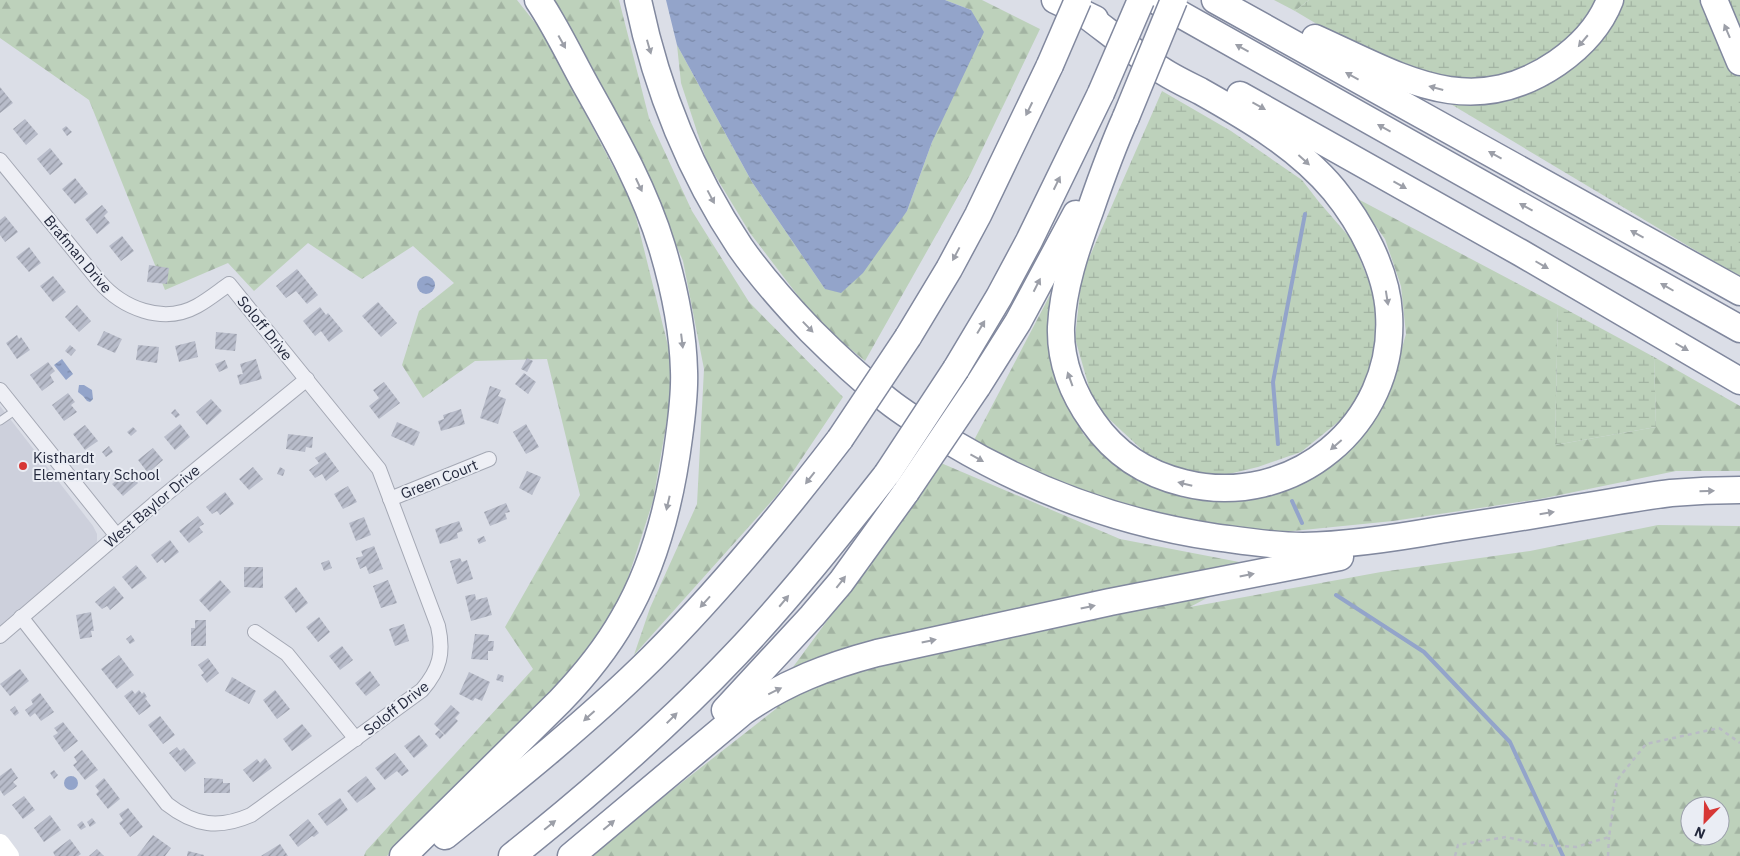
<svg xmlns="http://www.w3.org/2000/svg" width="1740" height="856" viewBox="0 0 1740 856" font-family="'IBM Plex Sans',sans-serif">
<defs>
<pattern id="forest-firs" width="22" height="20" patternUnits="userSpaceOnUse" patternTransform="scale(1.25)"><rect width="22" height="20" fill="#bdd1bb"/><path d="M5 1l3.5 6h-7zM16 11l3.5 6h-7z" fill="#a2b3a2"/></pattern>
<pattern id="wetland-marsh" width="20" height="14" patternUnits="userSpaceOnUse" patternTransform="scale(1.25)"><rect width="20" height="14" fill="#bdd1bb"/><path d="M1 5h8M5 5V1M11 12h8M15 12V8" fill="none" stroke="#a2b3a2"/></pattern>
<pattern id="water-ripples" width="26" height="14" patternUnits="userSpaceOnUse" patternTransform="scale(1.25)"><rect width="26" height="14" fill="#93a4ca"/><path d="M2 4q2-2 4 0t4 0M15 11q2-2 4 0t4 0" fill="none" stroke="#7886a5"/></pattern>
<pattern id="building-hatch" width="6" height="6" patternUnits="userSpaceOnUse" patternTransform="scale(1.25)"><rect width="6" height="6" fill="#b8bcca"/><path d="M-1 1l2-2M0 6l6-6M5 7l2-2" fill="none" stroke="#9599a5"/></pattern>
</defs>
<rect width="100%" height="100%" fill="#dbdee7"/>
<path fill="#cdd0dc" d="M0,406l93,120 4,8v7l-3,7 -94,81z"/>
<g fill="url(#forest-firs)" fill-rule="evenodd">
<path d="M0,0h517l27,34 89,171 42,169 -22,127 -34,105 -68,90 -164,160h-23l2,-5 167,-182 -28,-42 75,-132 -33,-136 -72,2 -52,37 -21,-33 17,-54 35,-28 -41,-37 -51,33 -54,-36 -54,48 -26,-28 -63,27 -76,-190 -89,-62z"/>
<path d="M551,0h68l30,118 43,93 57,91 94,95 -65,97 -144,161 16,-47 47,-104 7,-135 -21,-108 -48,-112 -52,-99z"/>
<path d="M945,0h37l58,29 -70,146 -105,186 -47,-39 -68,-89 -43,-71 -26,-79 -4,-38 75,137 73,107 82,-78 25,-69 39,-132z"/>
<path d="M1274,0h35l-14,11z"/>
<path d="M1356,198l202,107 -3,140 101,-18 -2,-70 86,49v65h-64l-136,28 -147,22 -120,12 -91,-8 -172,-61 -38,-20 78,-149 6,82 28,58 47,41 53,22 66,2 51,-15 47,-37 39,-49 19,-65 -5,-48 -16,-47z"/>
<path d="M941,463l179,76 145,28 -75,40 191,-35 149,-21 128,-26 82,1v330h-1152l189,-148 5,-26 92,-125zM1690,806h30v30h-30z"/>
</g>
<g fill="url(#wetland-marsh)">
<path d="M1309,0h431v277l-445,-266z"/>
<path d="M1162,91l69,40 71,49 17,22 33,38 20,49 6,41 -6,46 -29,42 -42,34 -43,15 -50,12 -55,-19 -59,-55 -19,-67 7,-64z"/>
<path d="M1558,305l96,52 2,70 -101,18z"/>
</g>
<g fill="url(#water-ripples)">
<path d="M666,0h279l26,10 13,22 -52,110 -25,69 -44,62 -22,20 -16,-4 -73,-107 -75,-137z"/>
<circle cx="426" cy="285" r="9"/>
<path d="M62,359l11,15 -7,6 -12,-15z"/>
<path d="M79,385h5l8,5 1,9 -3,3 -3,-1 -4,-5 -5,-4z"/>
<circle cx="71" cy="783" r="7"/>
</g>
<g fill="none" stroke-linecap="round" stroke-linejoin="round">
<g stroke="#93a4ca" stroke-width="4">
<path d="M1278,444l-5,-62 32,-168"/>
<path d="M1292,501l10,22"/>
<path d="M1336,595l88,57 86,90 53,114"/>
</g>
</g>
<g fill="url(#building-hatch)">
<path d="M0,87l13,16 -13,10z"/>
<path d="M25,119l13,15 -12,11 -13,-16z"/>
<path d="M66,126l6,6 -5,4 -5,-7z"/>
<path d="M50,148l13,16 -13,11 -13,-16z"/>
<path d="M75,178l13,16 -13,10 -13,-15z"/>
<path d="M102,205l6,7 -4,4 6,7 -13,11 -12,-15z"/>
<path d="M5,216l13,16 -13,10 -5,-7v-15z"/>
<path d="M122,236l12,15 -13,10 -12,-15z"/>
<path d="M29,247l12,16 -12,9 -13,-15z"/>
<path d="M149,265l20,3 -2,16 -20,-2z"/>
<path d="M297,269l21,26 -11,9 -11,-13 -10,7 -10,-12z"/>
<path d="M53,276l13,16 -13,10 -13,-16z"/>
<path d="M378,302l19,21 -16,14 -19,-21z"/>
<path d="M77,305l14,16 -12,11 -14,-15z"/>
<path d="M320,307l6,8 2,-2 15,18 -14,11 -8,-11 -6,5 -12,-15z"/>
<path d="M104,331l18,8 -7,14 -18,-8z"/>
<path d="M216,332l21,2 -2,17 -20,-2z"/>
<path d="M17,335l2,4 2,-2 9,13 -13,9 -11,-16z"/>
<path d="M195,341l3,16 -19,5 -4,-16z"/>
<path d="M70,345l6,5 -5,6 -6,-5z"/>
<path d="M138,345l21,2 -2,16 -21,-3z"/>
<path d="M527,358l6,3 -6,11 -6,-3z"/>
<path d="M256,359l6,20 -22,6 -3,-10 6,-1 -3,-10z"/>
<path d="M225,360l3,8 -9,4 -4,-8z"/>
<path d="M48,362l7,9 -5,4 4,7 -12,9 -12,-16z"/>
<path d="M524,373l12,9 -8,12 -13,-10z"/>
<path d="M384,382l16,21 -21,16 -10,-13 10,-8 -6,-8z"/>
<path d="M490,386l11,4 -3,6 8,3 -8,25 -18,-6z"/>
<path d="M68,393l7,9 -4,3 6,7 -13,9 -12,-16z"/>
<path d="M211,399l11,12 -15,14 -11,-13z"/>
<path d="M175,409l5,6 -4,3 -5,-5z"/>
<path d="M461,409l4,15 -24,7 -3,-10 6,-2 -1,-4z"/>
<path d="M397,422l23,10 -6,14 -23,-10z"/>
<path d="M180,424l10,13 -15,13 -11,-13z"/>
<path d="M526,424l13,23 -13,7 -13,-22z"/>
<path d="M85,425l13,16 -13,9 -12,-16z"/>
<path d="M133,427l4,4 -6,5 -4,-4z"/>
<path d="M288,434l25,3 -1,11 -6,-1 -1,5 -19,-3z"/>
<path d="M109,446l4,6 -7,5 -4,-5z"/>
<path d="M153,448l10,12 -15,13 -10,-13z"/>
<path d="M325,452l14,19 -13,10 -4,-7 -7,4 -6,-8 10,-7 -4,-5z"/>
<path d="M253,467l10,12 -14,11 -10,-11z"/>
<path d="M280,467l5,3 -2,6 -6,-2z"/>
<path d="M128,471l10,12 -15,13 -11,-12z"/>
<path d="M527,471l14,6 -9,18 -13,-7z"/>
<path d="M348,486l9,16 -14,7 -9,-15z"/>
<path d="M225,492l9,12 -14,11 -3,-4 -5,3 -6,-7z"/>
<path d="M506,503l4,9 -5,1 2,6 -17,7 -6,-14z"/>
<path d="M198,516l6,8 -5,3 4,5 -14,11 -10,-12z"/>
<path d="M364,517l7,18 -15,6 -7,-18z"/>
<path d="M459,521l4,10 -6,2 1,5 -18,6 -5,-15z"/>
<path d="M484,536l2,5 -7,3 -2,-5z"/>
<path d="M170,540l9,12 -14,11 -3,-4 -5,4 -6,-8z"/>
<path d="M374,546l9,23 -14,5 -3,-8 -6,3 -4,-11 7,-2 -2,-5z"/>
<path d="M460,558l2,4 5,-2 6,19 -16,5 -7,-23z"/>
<path d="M329,560l3,8 -8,3 -3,-8z"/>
<path d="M136,565l11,13 -15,11 -10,-12z"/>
<path d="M244,567h19v21l-19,-1z"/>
<path d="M220,580l11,12 -21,20 -11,-12z"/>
<path d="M388,580l9,23 -16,5 -8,-22z"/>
<path d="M114,586l10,12 -14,12 -3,-4 -5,3 -7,-7z"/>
<path d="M296,587l12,16 -12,10 -12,-16z"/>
<path d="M475,594l1,6 11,-3 5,18 -21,6 -6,-25z"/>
<path d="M91,612l3,19h-3l1,6 -12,2 -4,-24z"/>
<path d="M319,617l11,15 -12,10 -12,-15z"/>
<path d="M195,620h11v26h-15v-18h4z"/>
<path d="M404,624l5,17 -14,5 -6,-17z"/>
<path d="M475,634l14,1 -1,6h6l-1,10h-5v9l-17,-1z"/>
<path d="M131,635l4,6 -5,3 -4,-5z"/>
<path d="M342,646l11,14 -13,10 -11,-14z"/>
<path d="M119,655l15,20 -17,14 -16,-20z"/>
<path d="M208,658l11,15 -12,10 -6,-8 3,-2 -6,-8z"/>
<path d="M20,669l9,12 -19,15 -10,-12z"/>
<path d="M370,671l10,14 -14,11 -11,-13z"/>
<path d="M469,672l21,10 -8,19 -7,-3 -2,3 -14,-7z"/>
<path d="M498,674l6,2 -1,6 -7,-2z"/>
<path d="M232,677l24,14 -7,13 -24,-13z"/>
<path d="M132,690l3,4 4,-4 3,4 2,-2 3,5 -2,1 6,8 -12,9 -15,-19z"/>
<path d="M275,690l15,19 -13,10 -14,-19z"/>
<path d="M40,693l14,19 -13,9 -6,-8 -5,4 -5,-7 8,-6 -2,-4z"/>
<path d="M451,705l9,8 -5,5 3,3 -13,14 -11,-11z"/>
<path d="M15,706l4,7 -4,3 -5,-6z"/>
<path d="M160,716l15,19 -12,9 -15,-19z"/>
<path d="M63,722l15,19 -14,11 -11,-16 5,-3 -4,-5z"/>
<path d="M302,724l10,12 -20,15 -9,-12z"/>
<path d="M439,730l5,5 -4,4 -5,-5z"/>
<path d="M419,735l9,11 -14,12 -10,-12z"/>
<path d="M177,747l3,4 4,-3 12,15 -11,9 -16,-19z"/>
<path d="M82,750l16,20 -13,10 -12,-15 4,-3 -3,-5z"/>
<path d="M395,753l14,18 -7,5 -5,-5 -12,9 -10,-12z"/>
<path d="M265,758l7,10 -19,14 -10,-12 14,-11 3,4z"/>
<path d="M11,768l7,10 -5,4 4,4 -13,10 -4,-6v-14z"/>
<path d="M54,770l4,5 -4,4 -4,-6z"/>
<path d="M366,776l10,13 -19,14 -10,-12z"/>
<path d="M104,778l16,21 -12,10 -12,-15 3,-3 -4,-5z"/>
<path d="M204,778l19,1v4h7v10h-26z"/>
<path d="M24,796l11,14 -12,9 -11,-14z"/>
<path d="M340,798l8,12 -21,16 -9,-12z"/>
<path d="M128,808l15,19 -13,10 -11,-14 4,-3 -4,-6z"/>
<path d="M50,815l11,15 -17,12 -10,-14z"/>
<path d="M92,818l4,5 -6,4 -3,-5z"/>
<path d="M308,819l11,14 -5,4 -2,-1 -14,11 -9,-12z"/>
<path d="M82,821l4,6 -5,3 -4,-5z"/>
<path d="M153,835l18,13 -6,8h-28z"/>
<path d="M70,839l11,15 -3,2h-23l-2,-4z"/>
<path d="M280,844l8,12h-27z"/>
<path d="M97,849l7,7h-15z"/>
<path d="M188,851l16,4v1h-17z"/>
</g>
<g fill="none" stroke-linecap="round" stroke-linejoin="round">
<defs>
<path id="lane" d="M0,421l16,-11"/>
<g id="street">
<path d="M0,160l99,121c23,27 64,44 98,25 11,-6 22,-15 32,-22l150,185 59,157c6,27 2,43 -16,64l-171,125c-32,14 -56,11 -84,-11l-146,-187"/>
<path d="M0,390l117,146"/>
<path d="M390,499l99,-40"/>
<path d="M255,632l32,22 69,85"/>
<path d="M0,636l154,-132 153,-125"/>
</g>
<g id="highway">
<path d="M638,0c18,87 52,172 102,247 21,30 46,58 71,84 24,24 50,48 76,69 20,16 42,29 64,42 82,49 169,81 263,95 30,4 59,9 89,9 46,-1 92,-8 137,-16 45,-7 91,-14 136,-22 32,-5 63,-11 95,-15 23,-2 46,-3 69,-3"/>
<path d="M1055,0l40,19"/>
<path d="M1155,0l585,329"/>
<path d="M1215,0l525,292"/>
<path d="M1714,0l26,62"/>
<path d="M1086,15c24,18 47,37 72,53 13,9 28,16 42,23 48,27 98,56 134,99 27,33 53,81 55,124 7,111 -97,196 -205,169 -37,-9 -69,-29 -91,-61 -20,-28 -33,-61 -32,-95 2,-40 15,-78 29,-116 11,-32 22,-63 36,-94"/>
<path d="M1315,38c85,38 154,85 242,25 23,-16 43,-37 53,-63"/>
<path d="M1240,95l281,158 219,128"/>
<path d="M908,337l41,-68 29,-54 72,-150"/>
<path d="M956,369l43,-72 30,-56 72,-148"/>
<path d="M977,387l41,-65 58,-108"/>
<path d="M725,710l87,-94 29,-34 65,-90"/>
<path d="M445,836c71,-57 142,-114 207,-178 68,-68 129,-142 188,-219"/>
<path d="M403,856l157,-155c24,-25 46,-52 63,-82 33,-56 48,-119 56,-182 3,-22 6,-44 5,-66 -1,-41 -10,-84 -22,-124 -17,-56 -45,-106 -73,-156 -17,-30 -32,-63 -51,-91"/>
<path d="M512,856c79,-63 155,-129 224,-202 54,-57 103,-119 151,-180"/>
<path d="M571,856l173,-145c42,-29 84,-45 133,-58l233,-51 230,-45"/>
</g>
</defs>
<use href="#lane" stroke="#a4a8b4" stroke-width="9"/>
<use href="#street" stroke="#a4a8b4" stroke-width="16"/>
<use href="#highway" stroke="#81889e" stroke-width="29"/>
<g stroke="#b9bcc5" stroke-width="2.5" stroke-dasharray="4 4" stroke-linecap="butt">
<path d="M1455,856l3,-11 48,-8 36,8 34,2 33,-10 8,-57 29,-36 73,-16 21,15"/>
<path d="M1608,856l1,-19"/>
</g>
<use href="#lane" stroke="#eeeff5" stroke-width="7"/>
<use href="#street" stroke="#eeeff5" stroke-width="14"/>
<path stroke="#fff" stroke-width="20" d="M0,844l9,12"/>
<use href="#highway" stroke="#fff" stroke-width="26"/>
<defs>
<g id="highway-bridge">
<path d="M1050,65l28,-65"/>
<path d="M1101,93l40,-93"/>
<path d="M1126,117l48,-117"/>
<path d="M840,439l68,-102"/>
<path d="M887,474l69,-105"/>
<path d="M906,492l71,-105"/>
</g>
</defs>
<use href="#highway-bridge" stroke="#81889e" stroke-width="29" stroke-linecap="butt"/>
<use href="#highway-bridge" stroke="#fff" stroke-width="26"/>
</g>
<defs><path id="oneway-solid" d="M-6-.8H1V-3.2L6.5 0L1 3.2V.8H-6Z" transform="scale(1.25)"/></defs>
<g fill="#9c9fa8">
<use href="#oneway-solid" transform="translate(1727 31) rotate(-113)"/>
<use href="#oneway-solid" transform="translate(1583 41) rotate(130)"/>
<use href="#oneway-solid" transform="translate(562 42) rotate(61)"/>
<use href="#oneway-solid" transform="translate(649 47) rotate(74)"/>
<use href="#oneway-solid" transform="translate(1242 48) rotate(-151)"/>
<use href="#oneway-solid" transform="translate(1352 76) rotate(-151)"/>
<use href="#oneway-solid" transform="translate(1436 88) rotate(-165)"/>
<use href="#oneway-solid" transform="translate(1259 106) rotate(29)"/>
<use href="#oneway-solid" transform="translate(1029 109) rotate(116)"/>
<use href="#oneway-solid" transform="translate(1384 128) rotate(-151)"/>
<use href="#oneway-solid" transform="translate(1495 155) rotate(-151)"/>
<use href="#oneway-solid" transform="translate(1304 160) rotate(42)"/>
<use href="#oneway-solid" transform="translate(1057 183) rotate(-64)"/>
<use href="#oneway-solid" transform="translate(639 185) rotate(65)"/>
<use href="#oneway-solid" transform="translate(1400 185) rotate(29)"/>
<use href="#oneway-solid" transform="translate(711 197) rotate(62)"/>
<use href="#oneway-solid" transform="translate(1526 207) rotate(-151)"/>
<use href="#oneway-solid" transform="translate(1637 234) rotate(-151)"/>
<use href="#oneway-solid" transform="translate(956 254) rotate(118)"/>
<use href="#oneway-solid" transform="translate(1542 265) rotate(30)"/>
<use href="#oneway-solid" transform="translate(1037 285) rotate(-63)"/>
<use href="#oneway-solid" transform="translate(1667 287) rotate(-150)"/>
<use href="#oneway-solid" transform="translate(1387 298) rotate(81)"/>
<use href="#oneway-solid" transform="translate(808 327) rotate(46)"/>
<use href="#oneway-solid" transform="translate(981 327) rotate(-59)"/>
<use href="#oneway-solid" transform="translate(682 341) rotate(83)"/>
<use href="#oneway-solid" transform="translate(1682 347) rotate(30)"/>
<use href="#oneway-solid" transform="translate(1070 379) rotate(-110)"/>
<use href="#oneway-solid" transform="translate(1336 445) rotate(139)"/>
<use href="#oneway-solid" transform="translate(977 458) rotate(29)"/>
<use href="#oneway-solid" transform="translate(810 478) rotate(128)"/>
<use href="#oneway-solid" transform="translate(1185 484) rotate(-166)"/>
<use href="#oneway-solid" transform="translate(1707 491) rotate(-1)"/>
<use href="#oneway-solid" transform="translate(668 503) rotate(103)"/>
<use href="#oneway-solid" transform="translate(1547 513) rotate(-9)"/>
<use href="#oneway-solid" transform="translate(1247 575) rotate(-11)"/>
<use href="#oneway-solid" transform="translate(841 582) rotate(-52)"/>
<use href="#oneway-solid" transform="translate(784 601) rotate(-50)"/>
<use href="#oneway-solid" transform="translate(705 602) rotate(132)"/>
<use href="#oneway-solid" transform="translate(1088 607) rotate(-12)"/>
<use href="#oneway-solid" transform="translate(929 641) rotate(-12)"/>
<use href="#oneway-solid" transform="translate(775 691) rotate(-26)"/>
<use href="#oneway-solid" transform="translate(589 716) rotate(138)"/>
<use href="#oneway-solid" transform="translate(672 718) rotate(-45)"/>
<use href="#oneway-solid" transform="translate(550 825) rotate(-39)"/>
<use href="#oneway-solid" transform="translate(609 825) rotate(-40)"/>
</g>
<circle fill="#d73735" stroke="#eaedf4" stroke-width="2" cx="23" cy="466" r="5"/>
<g text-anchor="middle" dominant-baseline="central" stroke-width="4" stroke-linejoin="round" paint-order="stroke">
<g font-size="15" fill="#24293d" stroke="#eaedf4">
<text transform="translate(78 254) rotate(50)">Brafman Drive</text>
<text transform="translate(265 328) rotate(51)">Soloff Drive</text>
<text transform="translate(439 479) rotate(-22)">Green Court</text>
<text transform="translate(152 506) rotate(-40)">West Baylor Drive</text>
<text transform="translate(396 708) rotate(-38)">Soloff Drive</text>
</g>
<g font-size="15" fill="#24293d" stroke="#eaedf4" text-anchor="start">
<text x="33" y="457">Kisthardt<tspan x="33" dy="17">Elementary School</tspan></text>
</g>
</g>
<g transform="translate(1705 821) rotate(203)"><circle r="24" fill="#eaedf4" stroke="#9b9fab"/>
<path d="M0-4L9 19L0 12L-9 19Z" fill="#d73735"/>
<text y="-8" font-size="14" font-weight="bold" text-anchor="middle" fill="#24293d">N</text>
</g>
</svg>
